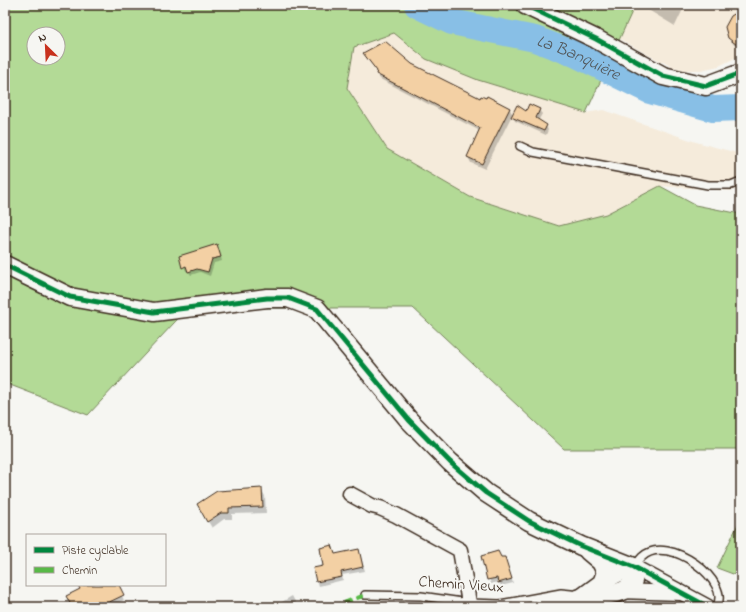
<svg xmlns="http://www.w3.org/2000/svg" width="746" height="612" viewBox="0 0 746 612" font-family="'Indie Flower',sans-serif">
<rect width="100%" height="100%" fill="#f6f6f2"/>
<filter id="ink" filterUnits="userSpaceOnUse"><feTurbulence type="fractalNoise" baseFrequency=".025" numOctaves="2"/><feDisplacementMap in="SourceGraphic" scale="8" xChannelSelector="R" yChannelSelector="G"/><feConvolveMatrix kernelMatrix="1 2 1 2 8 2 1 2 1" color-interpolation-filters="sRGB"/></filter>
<g filter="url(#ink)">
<g fill="#f5ebdb">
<path d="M635,5h106v50l-22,11 -18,4h-17l-11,-3 -25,-12 -28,-16 7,-21z"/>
<path d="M394,33l32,26 52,21 108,33 17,-3 93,32 45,12v33l-10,4 -71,-5 -54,28 -47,12 -89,-29 -83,-48 -40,-61 7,-41z"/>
</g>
<g fill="#b3da96" stroke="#77825a" fill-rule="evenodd">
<path d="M5,5h630l-49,108 -108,-33 -52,-21 -32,-26 -40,14 -7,41 40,61 83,48 89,29 47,-12 54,-28 35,19 46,9v235h-177l-151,-141h-225l-100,107 -83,-32zM34,34h24v24h-24z"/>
<path d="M741,518v59l-24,-9z"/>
</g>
<g fill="#0003">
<path d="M640,5h45l-10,21z"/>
<path d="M741,14v33l-7,-2 -7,-11 -1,-7z"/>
<path d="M364,53l47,11 69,36 29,8 4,7 26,-5 3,4 -4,7 8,5 2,4 -2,5 -31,-14 -3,-6 -27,54 -14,-6 -3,-6 12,-26 -100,-52 -3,-5 1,-2z"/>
<path d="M219,250l3,11 -8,2 -4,13 -10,-4 -9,3 -3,-4h-2l-6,-15z"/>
<path d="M261,489l4,7 1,17 -34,1v5h-8l-12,9 -14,-23z"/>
<path d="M332,546l3,9 24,-5 6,21 -23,4 1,5 -24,6 -5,-17 10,-2z"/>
<path d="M482,557l22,1 9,25 -12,3 -2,-4 -8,2z"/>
<path d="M87,585h29l8,15 -15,7h-36l-6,-10z"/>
<path d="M292,596l6,11h-20l-1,-2z"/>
<path d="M622,603l2,4h-19z"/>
</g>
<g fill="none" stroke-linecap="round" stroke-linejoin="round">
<path stroke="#88bfe6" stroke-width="26" id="s1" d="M417,5l35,17 83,17 40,15 75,37 63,18 28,-1"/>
</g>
<g fill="#f3d0a4" stroke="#3b2a1e">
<path d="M741,10v38l-13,-10 -3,-11 6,-11z"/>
<path d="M385,41l27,23 68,34 1,-2 5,2 1,-2 23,12 -28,56 -15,-7 13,-29 -104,-54 1,-3 -14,-18z"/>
<path d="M529,104l11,5 -4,9 11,7 -3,6 -33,-14 6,-12 9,6z"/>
<path d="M217,244l4,13 -9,2 -4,13 -11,-3 -9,3 -2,-6 -4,2 -3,-12z"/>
<path d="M262,488l1,19 -34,1v5h-8l-14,9 -10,-18 20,-13z"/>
<path d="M332,545l3,9 24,-5 4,18 -22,5 1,5 -26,5 -3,-14 10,-2 -3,-18z"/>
<path d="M498,551l3,6h4l7,22 -14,4 -1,-5 -10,2 -6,-24z"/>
<path d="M78,585h41l5,10 -25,12h-27l-6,-11 14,-7z"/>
</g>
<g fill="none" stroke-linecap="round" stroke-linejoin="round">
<defs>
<g id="service">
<path d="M520,146l13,6 175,33h23l10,-4"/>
<path d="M634,567c3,-3 5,-7 8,-10 26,-25 92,26 74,50"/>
<path d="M365,595l56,1 48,7 31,1 61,-11 10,1"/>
</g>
<g id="minor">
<path d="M350,494l22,12 8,2 16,7 64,35 9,53"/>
<path d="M602,583l32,-16 74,40"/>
<path d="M618,591l63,2"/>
</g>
<g id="tertiary">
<path d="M525,5l71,34 67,37 43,10 35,-13"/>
<path d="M5,265l65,32 84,15 113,-14h21l29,11 92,111 41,42 36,31 43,28 52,25 53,21c4,33 -31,26 -52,31 -13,3 -26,6 -39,9"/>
<path d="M583,597l19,-14 4,-11 -5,-10 -13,-11"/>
</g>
</defs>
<use href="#service" stroke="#3b2a1e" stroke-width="10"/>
<use href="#minor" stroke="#3b2a1e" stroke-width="17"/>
<use href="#tertiary" stroke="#3b2a1e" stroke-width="21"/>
<use href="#service" stroke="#f6f6f2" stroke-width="7"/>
<use href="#minor" stroke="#f6f6f2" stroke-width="14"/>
<use href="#tertiary" stroke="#f6f6f2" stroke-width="18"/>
<path stroke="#58b947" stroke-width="4" stroke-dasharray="8 4" stroke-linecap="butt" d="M333,607l32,-12"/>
<defs>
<g id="cycleway">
<path d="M525,5l71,34 67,37 43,10 35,-13"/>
<path d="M5,265l65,32 84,15 113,-14h21l29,11 92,111 41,42 36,31 43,28 52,25 53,21 74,40"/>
</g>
</defs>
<use href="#cycleway" stroke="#f6f6f2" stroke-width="8"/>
<use href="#cycleway" stroke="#00873e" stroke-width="5"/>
</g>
</g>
<g text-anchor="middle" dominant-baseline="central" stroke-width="4" stroke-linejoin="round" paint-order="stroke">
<g font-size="16" fill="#3b2a1e" stroke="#f6f6f2">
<text transform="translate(461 585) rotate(4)">Chemin Vieux</text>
</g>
<g font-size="17" font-style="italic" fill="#52575a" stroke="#f6f6f2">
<text stroke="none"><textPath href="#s1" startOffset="171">La Banquière</textPath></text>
</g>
</g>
<rect width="746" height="612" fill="none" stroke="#f6f6f2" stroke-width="20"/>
<rect x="10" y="10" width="726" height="592" fill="none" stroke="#3b2a1e" stroke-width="1.5" filter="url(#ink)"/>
<rect x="26" y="534" width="140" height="52" fill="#f6f6f2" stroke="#aba49d"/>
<rect x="34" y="547" width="20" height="6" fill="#00873e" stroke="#aba49d"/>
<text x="62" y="554" font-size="12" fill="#3b2a1e">Piste cyclable</text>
<rect x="34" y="567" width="20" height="6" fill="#58b947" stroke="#aba49d"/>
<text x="62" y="574" font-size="12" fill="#3b2a1e">Chemin</text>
<g transform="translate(46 46) rotate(336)"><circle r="19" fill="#f6f6f2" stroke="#aba49d"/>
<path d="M0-3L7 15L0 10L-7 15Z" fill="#c8321e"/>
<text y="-6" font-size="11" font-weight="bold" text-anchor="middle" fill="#3b2a1e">N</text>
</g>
</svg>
